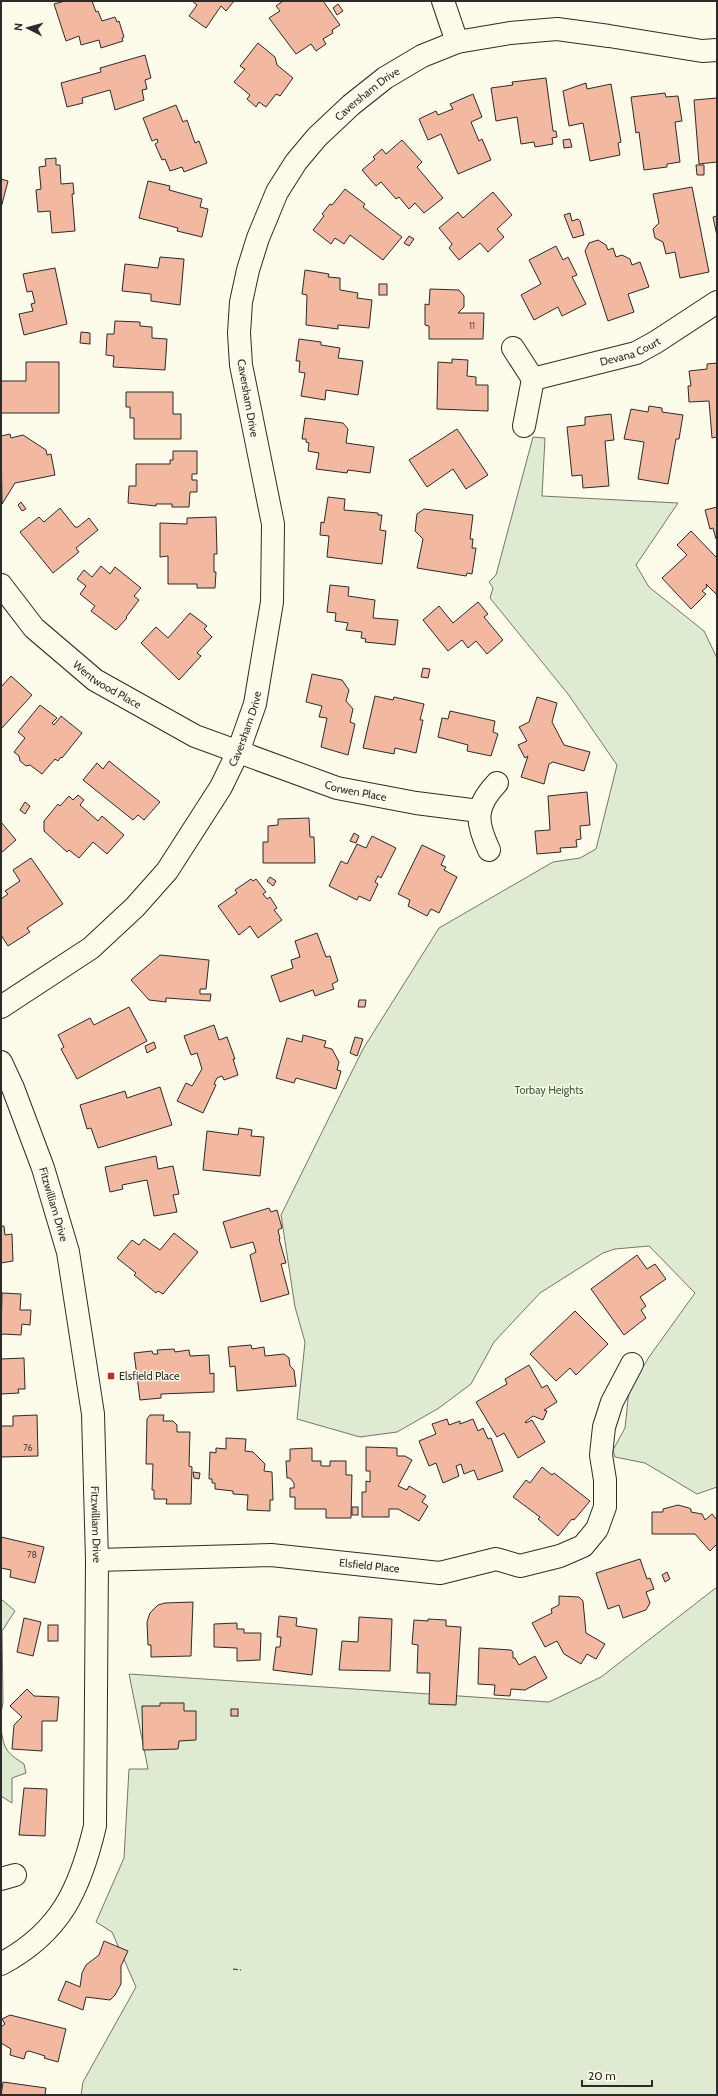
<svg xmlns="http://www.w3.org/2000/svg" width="718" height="2096" viewBox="0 0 718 2096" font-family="Cabin,sans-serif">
<rect width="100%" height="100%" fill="#fdfbea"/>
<g fill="#deebd1" stroke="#74746e">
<path d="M533,437l12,1 -3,58 136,7 -42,62 13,22 55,44 13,27v829l-20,7 -52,-31 -30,-6 -2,-7 12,-22 4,-38 20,-33 46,-64 -46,-47 -34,3 -12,4 -63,40 -46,49 -23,42 -32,24 -42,24 -37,5 -63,-18 8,-77 -10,-35 -14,-92 82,-166 76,-121 114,-66 27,-4 16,-9 21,-84 -49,-71 -78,-96 3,-10 -4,-6 7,-7z"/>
<path d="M717,1587v508h-636l2,-13 53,-95 -24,-55 -16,-10 28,-64 5,-89h19l-19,-95 420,28 52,-25z"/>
<path d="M1,1599l14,12 -13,20 1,72 -2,10z"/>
<path d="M1,1728c3,22 5,24 23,36l2,9 -14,5v25l-11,-7z"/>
</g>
<g fill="#f2b8a0" stroke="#2b2b2b">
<path d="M65,1h27l4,11 2,-1 4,10 13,-4 2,5 2,-1 5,16 -2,1 1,3 -22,7 -2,-8 -18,5 -2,-9 -13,5 -12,-37z"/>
<path d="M192,1h42l-8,10 -5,-5 -15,22 -17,-12 8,-11z"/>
<path d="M283,1h40l17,24 -8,5 1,3 -10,6 3,5 -10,7 -5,-7 -15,10 -27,-36 11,-7 -4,-5z"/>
<path d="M338,4l5,7 -6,4 -4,-7z"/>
<path d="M258,43l17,14 2,8 16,13 -13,18 -4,-2 -10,13 -7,-5 -3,5 -9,-8 3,-4 -16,-13 11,-13 -5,-3z"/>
<path d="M145,55l6,23 -6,2 2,9 -5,1 2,10 -29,10 -5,-20 -28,8 1,5 -16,4 -6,-24 40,-11 -1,-4z"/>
<path d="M546,78l7,53h3l1,6 -5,1 1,6 -18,3 -1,-5 -13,2 -4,-27 -21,4 -5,-33 22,-3 -1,-3z"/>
<path d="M586,83l1,6 24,-5 10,58 -3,1 2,12 -30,6 -7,-38 -14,3 -6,-35z"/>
<path d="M665,93l1,4 12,-1 4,25 -7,1 5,40 -13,2v3l-23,3 -5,-38 -3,1 -5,-36z"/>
<path d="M473,94l9,23 -11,5 8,19 3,-2 9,21 -33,14 -17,-40 -13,6 -9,-21 17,-8 2,4 15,-6 -3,-5z"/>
<path d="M717,98v64l-18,2 -5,-64z"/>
<path d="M176,105l7,17 4,-2 8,23 4,-2 8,22 -23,9 -2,-5 -12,4 -5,-12 -3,1 -7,-16 3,-2 -1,-3 -5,2 -9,-23z"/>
<path d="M570,139l2,8 -8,1 -1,-8z"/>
<path d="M402,140l20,22 -5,5 26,31 -19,15 -9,-10 -6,6 -10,-12 -3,2 -15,-17 -5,4 -14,-16 13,-11 -2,-2 9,-8 4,5z"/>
<path d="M56,158v7h4l1,19 12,-1 1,11h-2l3,37 -23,2 -2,-22 -12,1 -2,-22 5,-1 -2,-22 7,-1 -1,-7z"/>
<path d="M696,165h8v10h-7z"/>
<path d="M1,179l7,2 -7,27z"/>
<path d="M148,181l22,5 -1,4 33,9 -2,8 8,2 -6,28 -25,-6 1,-3 -39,-10z"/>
<path d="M692,187l17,85 -29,6 -5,-26 -9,2 -3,-12 -8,-4 -2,-9 6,-6 -6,-29z"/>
<path d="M345,189l20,15 -2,3 39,30 -19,23 -33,-25 -6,9 -9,-6 -4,6 -18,-14 11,-14 -2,-2 8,-10 2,1z"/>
<path d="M493,192l19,23 -15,14 7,8 -16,15 -8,-9 -21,17 -10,-12 3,-4 -13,-16 19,-16 5,6z"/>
<path d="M570,213l2,8 6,-2 2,2 4,14 -11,3 -9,-23z"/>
<path d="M717,216v20l-4,-19z"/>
<path d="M409,236l5,3 -5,7 -5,-3z"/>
<path d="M598,240l8,5 2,5 5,-2 3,9 6,-2 8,4 2,6 8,-3 9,25 -21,7 6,18 -26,9 -23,-70 4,-8z"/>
<path d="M556,246l7,14 5,-3 9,18 -5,2 14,27 -24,12 -4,-9 -24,13 -13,-25 20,-11 -12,-24z"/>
<path d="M160,257l24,2 -4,46 -29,-4v-7l-29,-3 3,-27 33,4z"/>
<path d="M55,268l12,56 -43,11 -5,-21 14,-3 -2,-7 4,-1 -3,-12 -5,1 -4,-18z"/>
<path d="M305,270l24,4 -1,3 12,1v12l18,3 -1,5 15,2 -3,28 -31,-3v4l-32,-4 1,-30 -5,-1z"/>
<rect x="379" y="284" width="8" height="11"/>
<path d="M430,289l29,1 5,6v11l-6,6h26l-1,26h-54v-13l-4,-1v-21l4,1z"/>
<path d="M115,321l25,1v4l12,1v11l15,1 -2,31 -52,-3 1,-11 -8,-1 1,-21h7z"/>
<path d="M81,332l9,1v11l-10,-1z"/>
<path d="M299,339l22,3v3l19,3 -2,10 25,3 -5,34 -32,-5 -1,10 -24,-4 4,-23 -6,-1 1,-11h-4z"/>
<path d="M452,359l16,1 -1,16 9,1v8h12v26l-51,-2 1,-47 14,1z"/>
<path d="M26,362h33v51h-58v-32h25z"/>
<path d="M717,363v74l-5,1 -3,-37 -20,1 -1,-16h3l-2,-15 18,-2v-5z"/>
<path d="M126,392h47v22h8v25h-47v-21h-4v-11h-4z"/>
<path d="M649,406l13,2v4l21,3 -4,24h-3l-8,45 -30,-5 6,-37 -20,-3 7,-30 17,3z"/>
<path d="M611,414l3,26 -9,1 4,45 -26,2 -1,-13 -10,1 -5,-49 18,-2v-8z"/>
<path d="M305,418l38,5 5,6 -2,14 28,4 -4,26 -22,-3 -1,3 -31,-4 3,-16 -11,-2 1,-8 -3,-1v-3h-4z"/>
<path d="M457,429l31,46 -22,14 -13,-20 -26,18 -18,-27z"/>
<path d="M10,434l1,4 12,-3 23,15 1,5 4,-1 4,21 -40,8 -13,21 -1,-68z"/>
<path d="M173,451h24v23h-5v6h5v12h-7l-1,15h-17v-3h-16v2l-28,-3 1,-17h7v-22h34v-4h3z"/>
<path d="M328,497l17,2 -1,11 34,3v2h4l-2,15 6,1 -4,33 -55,-7 2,-21 -9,-1 1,-13 3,1z"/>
<path d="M21,502l5,7 -4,2 -4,-6z"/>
<path d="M717,507v32h-1l-3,-11 -3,1 -5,-19z"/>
<path d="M60,508l15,19h3l11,-9 9,12 -22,18 3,4 -26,21 -33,-41 19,-15 5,5z"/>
<path d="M424,509l49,6 -3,24h3l-1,9h4l-4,26 -5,-1 -1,3 -49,-8 6,-29 -8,-8 2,-17z"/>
<path d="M216,517l1,37h-3v18h2l-1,16h-18v-4h-29v-28l-8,1v-34l27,1v-6z"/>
<path d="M691,531l26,27v37l-11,-11 1,3 -5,4 4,3 -15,15 -29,-31 25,-23 -10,-10z"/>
<path d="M101,566l9,8 5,-7 26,21 -7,8 5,4 -13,17 1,1 -11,12 -25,-19 4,-5 -15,-12 6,-8 -9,-7 7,-9 8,7z"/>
<path d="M330,585l19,2 -1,9 27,4 -2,18 25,2 -3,25 -30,-3 1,-3 -5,-1 1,-6 -16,-2 2,-7 -13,-2 1,-8 -9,-1z"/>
<path d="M478,602l10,12 -4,3 19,23 -16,14 -11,-13 -8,7 -6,-8 -14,11 -25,-31 16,-14 14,17z"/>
<path d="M190,613l17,13 -3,3 8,8 -15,16 4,3 -22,24 -38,-37 15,-16 12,11z"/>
<path d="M423,668l7,1 -2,9 -7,-1z"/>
<path d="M312,674l30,6 7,10 -3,11 7,8 -3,13 5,2 -7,31 -27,-8 6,-29 -8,-1 3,-11 -16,-4z"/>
<path d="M11,676l21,19 -31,34v-42z"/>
<path d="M375,696l18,4 1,-3 30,7 -4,16h3l-7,33 -21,-5 -1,6 -31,-6z"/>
<path d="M537,697l20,6 -5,19 12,23 26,7 -6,19 -31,-9 -4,2 -5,20 -23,-7 7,-21 -3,2 -7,-13 9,-4 -8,-14 10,-5z"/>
<path d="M40,705l17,13 -5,5 2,2 7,-9 21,17 -20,25 -1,-1 -3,4 -3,-2 -13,15 -12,-9 -4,1 -6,-5 -1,-5 -5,-4 11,-14 -7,-6z"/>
<path d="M450,711l45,10 -2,11 5,2 -7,22 -24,-5 1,-6 -30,-8 4,-19 6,1z"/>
<path d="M109,761l51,41 -16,18 -6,-5 -5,5 -50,-40 14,-17 6,6z"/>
<path d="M587,792l3,33 -10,1 1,13 -5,1 1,7 -17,1 1,4 -24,2 -2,-23 15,-1 -2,-34z"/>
<path d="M78,795l6,5 -4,5 18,16 4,-5 22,19 -17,19 -14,-12 -14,16 -10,-8 -2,2 -23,-21v-10l14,-17 2,2 9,-10 4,4z"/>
<path d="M25,802l5,4 -5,8 -5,-4z"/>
<path d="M309,818l1,19h4l1,26h-52v-21h5v-16l10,-1v-6z"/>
<path d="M1,822l15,18 -15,13z"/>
<path d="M354,833l5,3 -3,7 -6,-2z"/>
<path d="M372,836l24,12 -15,30 -3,-2 -3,6 3,2 -8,17 -11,-5 -2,4 -28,-14 12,-25 6,3 10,-20 9,4z"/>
<path d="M422,845l23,11 -4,9 5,2 -2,3 13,7 -18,36 -8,-4 -4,7 -19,-10 2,-6 -12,-6z"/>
<path d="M31,858l32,46 -36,24 3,4 -22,14 -7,-11v-36l7,-5 -3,-3 15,-10 -7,-11z"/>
<path d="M270,877l6,4 -3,5 -6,-5z"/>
<path d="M251,879l2,2 3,-2 10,13 -3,2 4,5 3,-2 7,11 -3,2 8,10 -24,18 -8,-12 -11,9 -21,-29 19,-13 -2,-3z"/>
<path d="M317,933l9,24 4,-1 8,25 -6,3 2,5 -19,7 -2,-6 -33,12 -9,-26 22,-8 -2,-8 9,-3 -5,-16z"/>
<path d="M160,955l49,5 -3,29h-6v5h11l-1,7 -44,-3v4l-17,-2 -18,-20z"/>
<path d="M359,1000h7l-1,7h-7z"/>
<path d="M129,1007l18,34 -70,38 -16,-30 3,-2 -6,-12 32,-17 4,7z"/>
<path d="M214,1025l5,15 8,-3 8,22h-2l5,16 -14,5 -2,-4 -5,2 -3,6 2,1 -13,28 -26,-12 9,-18 6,3 10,-17 -5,-16 -6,2 -7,-19z"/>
<path d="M303,1035l23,6 -2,6 8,2 7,13 -2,8 4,1 -5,18 -40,-11 -2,5 -18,-5 11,-40 15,4z"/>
<path d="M355,1037l8,2 -6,17 -7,-3z"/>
<path d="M154,1042l2,6 -9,5 -2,-7z"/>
<path d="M160,1087l12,38 -74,23 -7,-20 -4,1 -7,-24 45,-14 2,7z"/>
<path d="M239,1128l13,2 -1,6 13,1 -4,39 -57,-6 4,-39 31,4z"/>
<path d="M156,1156l2,13 15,-3 6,28 -6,1 4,17 -23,4 -7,-36 -25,5 1,4 -13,3 -5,-25z"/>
<path d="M269,1208l2,4 6,-2 5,18 -4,2 2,9h-1l7,24 -5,1 8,30 -28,8 -11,-47 6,-3 -3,-10 -22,6 -8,-26z"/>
<path d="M1,1226h3l1,9 7,-1 1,27 -12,2z"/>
<path d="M174,1233l24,19 -35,42 -5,-3 -2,2 -22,-18 2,-2 -19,-15 15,-18 7,5 5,-6 16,11z"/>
<path d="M637,1255l10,14 8,-5 11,15 -26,18 6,9 -5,4 5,8 -22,17 -33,-46z"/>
<path d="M2,1293l19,1 -1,16h11l-1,15 -8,-1 -1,11 -18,-1 -2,2z"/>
<path d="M575,1311l33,33 -32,31 -6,-7 -14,13 -26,-27z"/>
<path d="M251,1345l1,4 12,-2 1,9 19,-2 5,4 1,8 4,4 2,16 -59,5 -2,-25 -5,1 -2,-20z"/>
<path d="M174,1349l1,3 14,-2 1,6 19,-1 1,19 4,-1v19l-53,2v4l-21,2 -6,-47 18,-2 1,3h5l-1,-4z"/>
<path d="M24,1358l1,31h-7l1,4 -18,1v-35z"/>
<path d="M529,1365l13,23 5,-3 10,17 -13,8 3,1 -4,9 -10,-4 -8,6 1,1 6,-3 13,22 -27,16 -14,-25 -7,4 -21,-35 31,-18 -2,-5z"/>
<path d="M37,1415l1,41 -37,1v-31h12v-10z"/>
<path d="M150,1415h14l-1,6h10l4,4v7h13l-1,34 3,1 -1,37h-25l1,-5h-13v-9h-2l1,-26h-7l1,-45z"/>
<path d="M447,1419l2,6 11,-4v3l13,-5 5,12 5,-3 5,11 3,-1 12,33 -25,9 -4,-10 -10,4 -3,-10 -5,2 3,10 -16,7 -7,-20 -7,3 -10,-25 17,-7 -4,-10z"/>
<path d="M226,1438l20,1 -1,12 8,1 12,12 -1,7 8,1 1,28h-3v11l-23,-1 1,-15 -15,-1v-3l-18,-2v-6h-3v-4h-3l1,-27 6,1v-5l10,1z"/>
<path d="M366,1447l31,1v8h8l7,4 -14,26 9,4 2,-4 17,10 -4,6 6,4 -9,15 -21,-12h-9v8h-27v-25h4v-11l4,1v-11h-4z"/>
<path d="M312,1448v13h9v5h9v-5h16v14h6l-1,43h-25v-9h-31v-12h-5v-9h4v-5l-4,-5h-3l-1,-17h4v-12z"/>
<path d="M542,1467l10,8 2,-2 36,28 -16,19 -2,-1 -14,17 -20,-17 2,-2 -27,-20 13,-17 4,3z"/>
<path d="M193,1472l7,1 -1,6 -5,-1z"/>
<path d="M678,1505l11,3 2,1v3l11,2 3,6 7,-6 5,6v24l-7,7 -15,-17h-43v-22h11v-3z"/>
<rect x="352" y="1507" width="6" height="8"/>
<path d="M1,1537l43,10 -9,36 -25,-6 1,-7 -10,-2z"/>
<path d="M640,1559l7,20 3,-1 4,11 -8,3 4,11 -4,7 -23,8 -4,-13 -11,4 -12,-36z"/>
<path d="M667,1572l3,7 -5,3 -3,-7z"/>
<path d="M559,1596l20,1 4,4 3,32 19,11 -9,15 -9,-5 -6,10 -17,-10 -7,-13 -12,6 -13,-24 20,-10 -1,-4 8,-4z"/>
<path d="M193,1602l-2,54 -40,1v-12h-3l-1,-23 3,-9 8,-8 7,-2z"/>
<path d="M279,1616l18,2 -1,8 21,3 -5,46 -39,-5 3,-23h4l1,-10h-4z"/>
<path d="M359,1617l33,2 -2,52 -51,-1 3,-29 16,1z"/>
<path d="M24,1618l17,4 -8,34 -16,-4z"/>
<path d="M428,1619l18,1v6l15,1 -5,78 -27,-1 1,-31h-13l1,-28 -6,-1 2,-24 14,1z"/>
<path d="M237,1623v6h7v4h17l-1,27 -23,1v-13l-23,-1v-23z"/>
<rect x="48" y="1625" width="10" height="16"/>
<path d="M479,1648l32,2 2,2v6h2l4,7 16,-9 12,22 -22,12 -14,-1 -1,7 -16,-1 1,-10 -17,-1z"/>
<path d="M27,1689l7,7 25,1 -2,24h-15v30l-30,-2 2,-24 8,-8 -12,-11z"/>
<path d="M160,1703h24v8h12v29l-17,1 -1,8 -35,1 -1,-44h18z"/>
<rect x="231" y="1709" width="7" height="7"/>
<path d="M24,1788l23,1 -2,47 -26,-1z"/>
<path d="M104,1941l24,10 -7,15v18l-6,11 -5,5 -24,-3 -3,13 -25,-10 8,-19 14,6 2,-14 4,-8 13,-10z"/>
<path d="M10,2015l56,14 -8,33 -14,-4 1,-2 -16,-5 -3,1 -2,7 -14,-4 1,-6 -10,-6v-16l4,-3 -3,-5z"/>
<path d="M3,2082l43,6 -1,7h-44z"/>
</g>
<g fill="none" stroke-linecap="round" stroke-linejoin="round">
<defs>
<g id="minor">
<path d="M443,1l14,41"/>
<path d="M513,348l20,31 -9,47"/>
<path id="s1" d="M533,379l103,-26 20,-11 61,-40"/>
<path id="s2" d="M1,585l33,43 61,52 100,56 142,52 79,15 63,8"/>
<path d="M489,850c-13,-28 -15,-43 8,-67"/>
<path id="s3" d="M1,1007l90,-59 44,-41 32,-36 54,-84 17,-35 17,-48 17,-102 1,-78 -32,-159 -2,-32 2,-31 7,-32 10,-32 19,-46 19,-30 21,-25 34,-32 34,-27 37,-22 35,-14 53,-9 47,-4 52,7 93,15 15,-1"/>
<path id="s4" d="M1,1062l12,26 30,80 25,84 25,162 4,146 -2,266c-15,63 -34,106 -94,138"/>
<path id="s5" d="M97,1560l174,-5 169,18 56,-14 24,7 40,-10 23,-10 14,-17 8,-22v-27l-4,-25 3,-28 8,-25 20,-38"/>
<path d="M1,1879l14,-4"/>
</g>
</defs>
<use href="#minor" stroke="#2b2b2b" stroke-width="24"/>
<use href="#minor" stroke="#fdfbea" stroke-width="22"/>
<path stroke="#2b2b2b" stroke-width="1" stroke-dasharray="5 2" stroke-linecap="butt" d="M233,1969l8,1"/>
</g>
<rect fill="#c62828" stroke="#fdfbea" stroke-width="1.5" x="107" y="1372" width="8" height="8" rx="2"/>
<g text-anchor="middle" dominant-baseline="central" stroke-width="3" stroke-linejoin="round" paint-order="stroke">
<g font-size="9" fill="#5d4e48">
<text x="472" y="325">11</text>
<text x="28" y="1447">76</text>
<text x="32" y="1554">78</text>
</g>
<g font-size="11" fill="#2b2b2b" stroke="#fdfbea">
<text stroke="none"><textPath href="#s3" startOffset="1063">Caversham Drive</textPath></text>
<text stroke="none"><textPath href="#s1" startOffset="101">Devana Court</textPath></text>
<text transform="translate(248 398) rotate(80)">Caversham Drive</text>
<text stroke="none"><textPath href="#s2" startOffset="147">Wentwood Place</textPath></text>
<text stroke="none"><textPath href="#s3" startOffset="379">Caversham Drive</textPath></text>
<text stroke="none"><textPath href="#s2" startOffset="419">Corwen Place</textPath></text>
<text stroke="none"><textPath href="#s4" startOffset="152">Fitzwilliam Drive</textPath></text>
<text stroke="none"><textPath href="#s4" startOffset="476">Fitzwilliam Drive</textPath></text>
<text stroke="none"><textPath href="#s5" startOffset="273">Elsfield Place</textPath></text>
</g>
<g font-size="11" fill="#34623c" stroke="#fdfbea">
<text x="549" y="1090">Torbay Heights</text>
</g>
<g font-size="11" fill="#2b2b2b" stroke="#fdfbea" text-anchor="start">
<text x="119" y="1376">Elsfield Place</text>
</g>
</g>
<rect width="718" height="2096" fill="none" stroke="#2b2b2b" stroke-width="4"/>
<g transform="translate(28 28) rotate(276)" stroke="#fdfbea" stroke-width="3" paint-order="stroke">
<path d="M0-3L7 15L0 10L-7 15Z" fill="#2b2b2b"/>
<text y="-6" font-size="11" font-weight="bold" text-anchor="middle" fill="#2b2b2b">N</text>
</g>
<path d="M582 2080v6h70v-6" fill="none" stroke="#2b2b2b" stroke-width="2"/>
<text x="588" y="2080" font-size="12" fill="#2b2b2b" stroke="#fdfbea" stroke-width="3" paint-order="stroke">20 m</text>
</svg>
